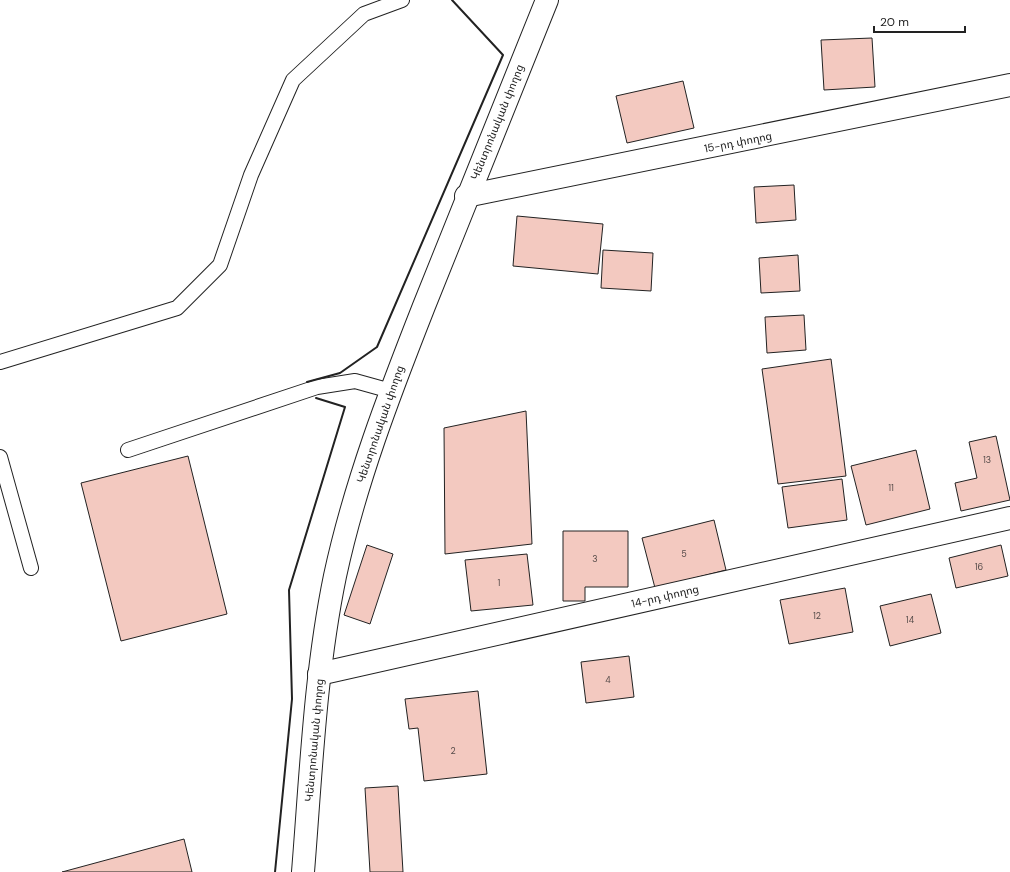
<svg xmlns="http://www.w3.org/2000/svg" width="1010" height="872" viewBox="0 0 1010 872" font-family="'DM Sans','Noto Sans Armenian',sans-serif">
<rect width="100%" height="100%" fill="#fff"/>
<g fill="#f3c9c0" stroke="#222">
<path d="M872,38l3,49 -51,3 -3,-50z"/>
<path d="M683,81l11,47 -67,15 -11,-47z"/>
<path d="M794,185l2,35 -40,3 -2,-36z"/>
<path d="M517,216l86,8 -5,50 -85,-8z"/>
<path d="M603,250l50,3 -2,38 -50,-3z"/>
<path d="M798,255l2,36 -39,2 -2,-35z"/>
<path d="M804,315l2,35 -39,3 -2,-36z"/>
<path d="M831,359l15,117 -68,8 -16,-115z"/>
<path d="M526,411l6,133 -87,10 -1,-126z"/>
<path d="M996,436l14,64 -49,11 -6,-28 22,-5 -8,-36z"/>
<path d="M916,450l14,59 -64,16 -15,-59z"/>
<path d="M188,456l39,158 -106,27 -40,-158z"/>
<path d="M842,479l5,41 -59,8 -6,-41z"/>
<path d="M714,520l12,50 -71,18 -13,-50z"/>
<path d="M563,531h65v56h-43v14h-22z"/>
<path d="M367,545l26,9 -23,70 -26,-9z"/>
<path d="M1001,545l7,31 -52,12 -7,-30z"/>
<path d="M527,554l6,51 -62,6 -6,-51z"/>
<path d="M845,588l8,44 -64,12 -9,-44z"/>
<path d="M931,594l10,39 -51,13 -10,-40z"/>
<path d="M629,656l5,41 -48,6 -5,-41z"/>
<path d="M478,691l9,83 -63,7 -6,-53 -9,1 -4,-30z"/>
<path d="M398,786l5,86h-33l-5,-84z"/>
<path d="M184,839l8,33h-130z"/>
</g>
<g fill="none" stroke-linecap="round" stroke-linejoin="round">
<defs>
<g id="lane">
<path d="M0,362l177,-54 43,-43 31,-90 42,-95 71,-66 38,-14"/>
<path d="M128,450l189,-63 38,-6 36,10"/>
<path d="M0,457l31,111"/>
</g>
<g id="street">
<path d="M466,196l544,-111"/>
<path d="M319,674l691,-156"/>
</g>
<path id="secondary" d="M303,872c8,-99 12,-199 32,-296 20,-93 54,-181 89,-270 40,-102 81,-204 123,-306"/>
</defs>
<use href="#lane" stroke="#222" stroke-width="16"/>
<use href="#street" stroke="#222" stroke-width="24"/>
<use href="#secondary" stroke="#222" stroke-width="24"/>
<use href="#lane" stroke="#fff" stroke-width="14"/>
<use href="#street" stroke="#fff" stroke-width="22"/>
<use href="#secondary" stroke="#fff" stroke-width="22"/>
<g stroke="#222" stroke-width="2">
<path d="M307,382l33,-9 37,-26 126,-292 -51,-55"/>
<path d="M275,872l17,-173 -3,-109 56,-183 -29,-9"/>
</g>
</g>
<g text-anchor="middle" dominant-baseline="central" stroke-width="3" stroke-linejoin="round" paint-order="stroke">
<g font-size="9" fill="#564c4a">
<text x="987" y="460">13</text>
<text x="891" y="488">11</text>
<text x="684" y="554">5</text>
<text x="595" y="559">3</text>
<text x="979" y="567">16</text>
<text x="499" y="583">1</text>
<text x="817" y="616">12</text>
<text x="910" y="620">14</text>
<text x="608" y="680">4</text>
<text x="453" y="751">2</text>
</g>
<g font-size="11" fill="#222" stroke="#fff">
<text transform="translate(497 122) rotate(-68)">Կենտրոնական փողոց</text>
<text transform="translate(738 142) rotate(-11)">15-րդ փողոց</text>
<text transform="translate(380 424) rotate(-71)">Կենտրոնական փողոց</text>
<text transform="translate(665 596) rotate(-13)">14-րդ փողոց</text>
<text transform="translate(314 740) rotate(-85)">Կենտրոնական փողոց</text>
</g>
</g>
<path d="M874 26v6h91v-6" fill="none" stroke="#222222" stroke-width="2"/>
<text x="880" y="26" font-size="12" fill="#222222" stroke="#ffffff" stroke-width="3" paint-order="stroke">20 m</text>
</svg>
